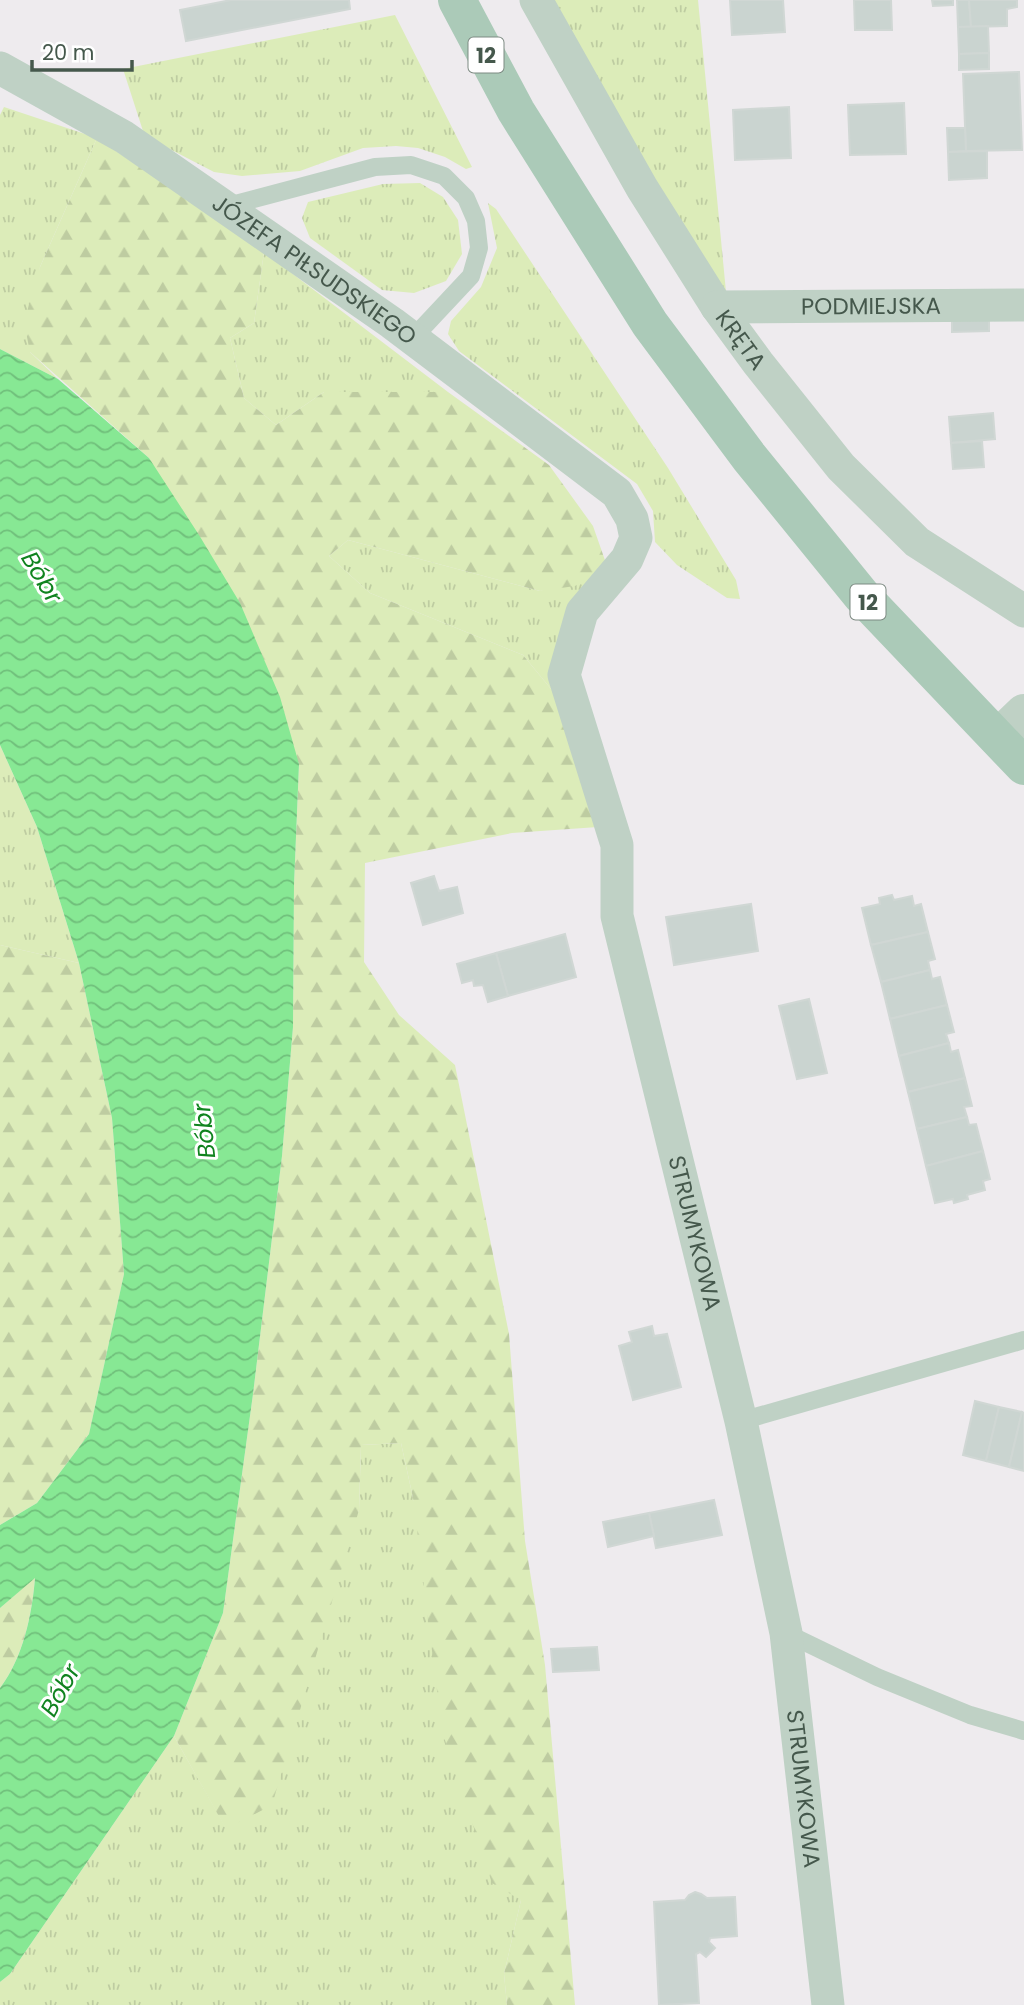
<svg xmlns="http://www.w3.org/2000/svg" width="1024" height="2005" viewBox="0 0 1024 2005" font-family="Poppins,sans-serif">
<defs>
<pattern id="grass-tufts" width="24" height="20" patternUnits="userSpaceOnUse" patternTransform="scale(1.75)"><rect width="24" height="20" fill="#dcecb9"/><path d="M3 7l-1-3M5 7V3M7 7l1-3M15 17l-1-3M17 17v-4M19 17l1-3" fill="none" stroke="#becca1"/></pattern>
<pattern id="forest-firs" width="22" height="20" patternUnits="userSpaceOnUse" patternTransform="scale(1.75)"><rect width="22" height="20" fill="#dcecb9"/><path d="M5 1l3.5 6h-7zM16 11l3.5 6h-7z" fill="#becca1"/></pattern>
<pattern id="water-waves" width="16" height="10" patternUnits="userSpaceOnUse" patternTransform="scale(1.75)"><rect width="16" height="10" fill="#87e894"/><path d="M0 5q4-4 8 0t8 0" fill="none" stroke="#70bf7b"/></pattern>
</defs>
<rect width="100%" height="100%" fill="#eeebee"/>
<g fill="url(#grass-tufts)">
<path d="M552,0h146l28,292 -84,-129z"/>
<path d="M395,15l77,152 -6,2 -21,-12 -27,-9 -22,-2 -33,2 -63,23 -58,5 -28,-4 -54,-28 -17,-13 -20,-62z"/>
<path d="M4,107l93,31 -57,129 -10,85 28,27 -58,-30v-234z"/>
<path d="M420,183l23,14 15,23 4,34 -16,27 -32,12 -32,-3 -72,-52 -8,-20 6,-16 75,-18z"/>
<path d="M488,203l8,6 172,259 68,112 4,19 -13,-1 -50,-33 -22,-23 -2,-31 -16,-27 -178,-133 -11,-17 3,-13 30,-34 16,-39z"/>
<path d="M264,252l184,140h-124l-48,33 -32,-27 -14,-60 24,-15z"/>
<path d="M348,540l192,51 67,-25 -51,129 -33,-40 -153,-62 -41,-37z"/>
<path d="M0,745l37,82 42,136 -79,-18z"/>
<path d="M401,1443l12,55 108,402 -17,74 3,31h-507v-23l10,-8 164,-238 52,92 133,-318 2,-65z"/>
</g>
<g fill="url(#forest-firs)">
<path d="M97,138l167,114 -10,71 -24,15 14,60 32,27 48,-33h124l101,73 44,61 14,40 -32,20 -35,5 -192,-51 -19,16 41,37 153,62 33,40 42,132 -86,6 -147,30 -1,99 35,53 56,50 54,269 16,207 20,124 30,340h-68l-3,-31 17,-74 -29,-17 -50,-152 -29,-233 -12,-55 -40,2 -2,65 -87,295 -46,24 -52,-93 49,-123 30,-219 29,-238 11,-129 1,-142 5,-121 -150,-306 -119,-106 -6,-30 16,-55z"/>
<path d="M0,945l79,18 33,155 12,156 -35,160 -52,69 -37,22z"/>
<path d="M35,1577c-3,38 -12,80 -35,111v-80z"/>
</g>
<path fill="url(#water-waves)" d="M0,349l58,30 91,79 50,77 41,68 40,94 19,67 -5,121 -1,142 -11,129 -29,238 -30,219 -49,123 -164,238 -10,8v-294c23,-30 32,-73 35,-110l-35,30v-83l37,-22 52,-69 35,-160 -12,-156 -33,-155 -42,-136 -37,-82z"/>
<g fill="#cad4d0" stroke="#d0d7d4" stroke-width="2">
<path d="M231,0h118l1,9 -164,32 -6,-31z"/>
<path d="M730,0h53l2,32 -53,3z"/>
<path d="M854,0h37l1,30h-37z"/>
<path d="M932,0h21v5l-20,1z"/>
<path d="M957,0h12l2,27h-13z"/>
<path d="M969,0h48v7l-10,2v17l-36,1z"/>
<path d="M988,26l1,27 -30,1 -1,-27z"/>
<path d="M989,53v16l-30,1v-16z"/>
<path d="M1019,72l3,78 -56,1 -3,-77z"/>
<path d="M904,103l2,51 -56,1 -2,-50z"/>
<path d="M789,107l2,51 -56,2 -2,-50z"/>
<path d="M947,128h18l1,23 -18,1z"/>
<path d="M987,151v27l-38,2 -1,-28z"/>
<path d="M952,317h37v14l-37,1z"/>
<path d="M993,413l2,26 -44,4 -2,-26z"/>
<path d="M982,441l2,26 -31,2 -2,-26z"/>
<path d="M434,876l5,15 18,-4 6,26 -40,12 -12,-42z"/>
<path d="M892,895l2,5 18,-4 2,10 7,-2 7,28 -57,13 -9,-37 18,-4 -1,-6z"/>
<path d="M751,904l7,47 -84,14 -8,-48z"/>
<path d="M928,932l7,27 -7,2 2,9 -49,12 -10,-37z"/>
<path d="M565,934l11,43 -68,19 -12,-43z"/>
<path d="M496,953l12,43 -20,6 -5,-17 -9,1 -1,-6 -11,3 -5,-19z"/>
<path d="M930,970l2,9 8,-2 7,28 -57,14 -9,-37z"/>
<path d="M809,999l18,74 -30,6 -18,-73z"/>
<path d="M947,1005l7,27 -8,2 3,9 -50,13 -9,-37z"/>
<path d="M949,1043l2,9 7,-2 7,28 -57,14 -9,-36z"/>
<path d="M965,1078l7,28 -8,1 3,10 -50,12 -9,-37z"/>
<path d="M967,1117l2,8 7,-1 7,27 -57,15 -9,-37z"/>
<path d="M983,1151l7,28 -7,2 2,9 -18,5 1,4 -14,4 -1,-4 -18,4 -9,-37z"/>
<path d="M652,1326l2,10 13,-2 14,53 -48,13 -14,-54 13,-4 -3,-10z"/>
<path d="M975,1401l24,6 -13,54 -23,-6z"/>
<path d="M999,1407l23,5 -13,55 -23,-6z"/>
<path d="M1022,1412l2,1v58l-15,-4z"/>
<path d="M714,1500l8,35 -66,13 -7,-35z"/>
<path d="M649,1513l5,23 -46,11 -5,-25z"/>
<path d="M597,1647l2,23 -46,2 -2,-23z"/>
<path d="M695,1892l6,2 6,4 28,-1 2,39 -27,2 -1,4 6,6 -9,9 -6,-5 -4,2 3,49 -40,2 -5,-103 31,-2 4,-5z"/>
</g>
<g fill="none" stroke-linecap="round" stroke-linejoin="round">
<g stroke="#bfd1c5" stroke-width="18">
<path d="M224,207l151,-40 36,-2 33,11 22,22 10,23 3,27 -8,28 -59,63"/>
<path d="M741,1421l283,-81"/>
<path d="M786,1633l91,44 93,38 54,16"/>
</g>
<g stroke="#bfd1c5" stroke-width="33">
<path id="s1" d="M536,0l106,188 75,119 41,56 83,104 76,75 107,69"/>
<path id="s2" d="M0,68l124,69 268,186 225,170 15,26 4,19 -9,21 -45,53 -18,63 53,170v71l124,505 45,212 42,372"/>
<path id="s3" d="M717,307l307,-2"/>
</g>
<path stroke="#bfd1c5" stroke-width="38" d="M998,738l26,-25"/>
<path stroke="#abcab8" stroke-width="38" d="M457,0l59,111 134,213 99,133 113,139 162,170"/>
</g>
<g text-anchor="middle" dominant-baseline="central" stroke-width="6" stroke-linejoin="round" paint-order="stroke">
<g fill="#fff" stroke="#7d8a82" stroke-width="2">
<rect x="468.5" y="37.5" width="35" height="35" rx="5"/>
<rect x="850.5" y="584.5" width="35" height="35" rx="5"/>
</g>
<g font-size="21" font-weight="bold" fill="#45584c">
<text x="486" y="55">12</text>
<text x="868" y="602">12</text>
</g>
<g font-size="23" fill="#45584c" stroke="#fff">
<text stroke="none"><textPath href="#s2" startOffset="374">JÓZEFA PIŁSUDSKIEGO</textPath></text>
<text stroke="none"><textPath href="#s3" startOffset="154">PODMIEJSKA</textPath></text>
<text stroke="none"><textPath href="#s1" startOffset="397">KRĘTA</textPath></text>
<text stroke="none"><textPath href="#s2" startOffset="1533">STRUMYKOWA</textPath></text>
<text stroke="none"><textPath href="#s2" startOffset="2100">STRUMYKOWA</textPath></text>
</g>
<g font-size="24" font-style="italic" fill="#10831f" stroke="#fff">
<text transform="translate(42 577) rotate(59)">Bóbr</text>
<text transform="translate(204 1131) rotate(-96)">Bóbr</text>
<text transform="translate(60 1690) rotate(-61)">Bóbr</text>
</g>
</g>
<path d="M32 60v10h100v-10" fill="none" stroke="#45584c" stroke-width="3.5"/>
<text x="42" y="60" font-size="21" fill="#45584c" stroke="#ffffff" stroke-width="5" paint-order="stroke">20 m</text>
</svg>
